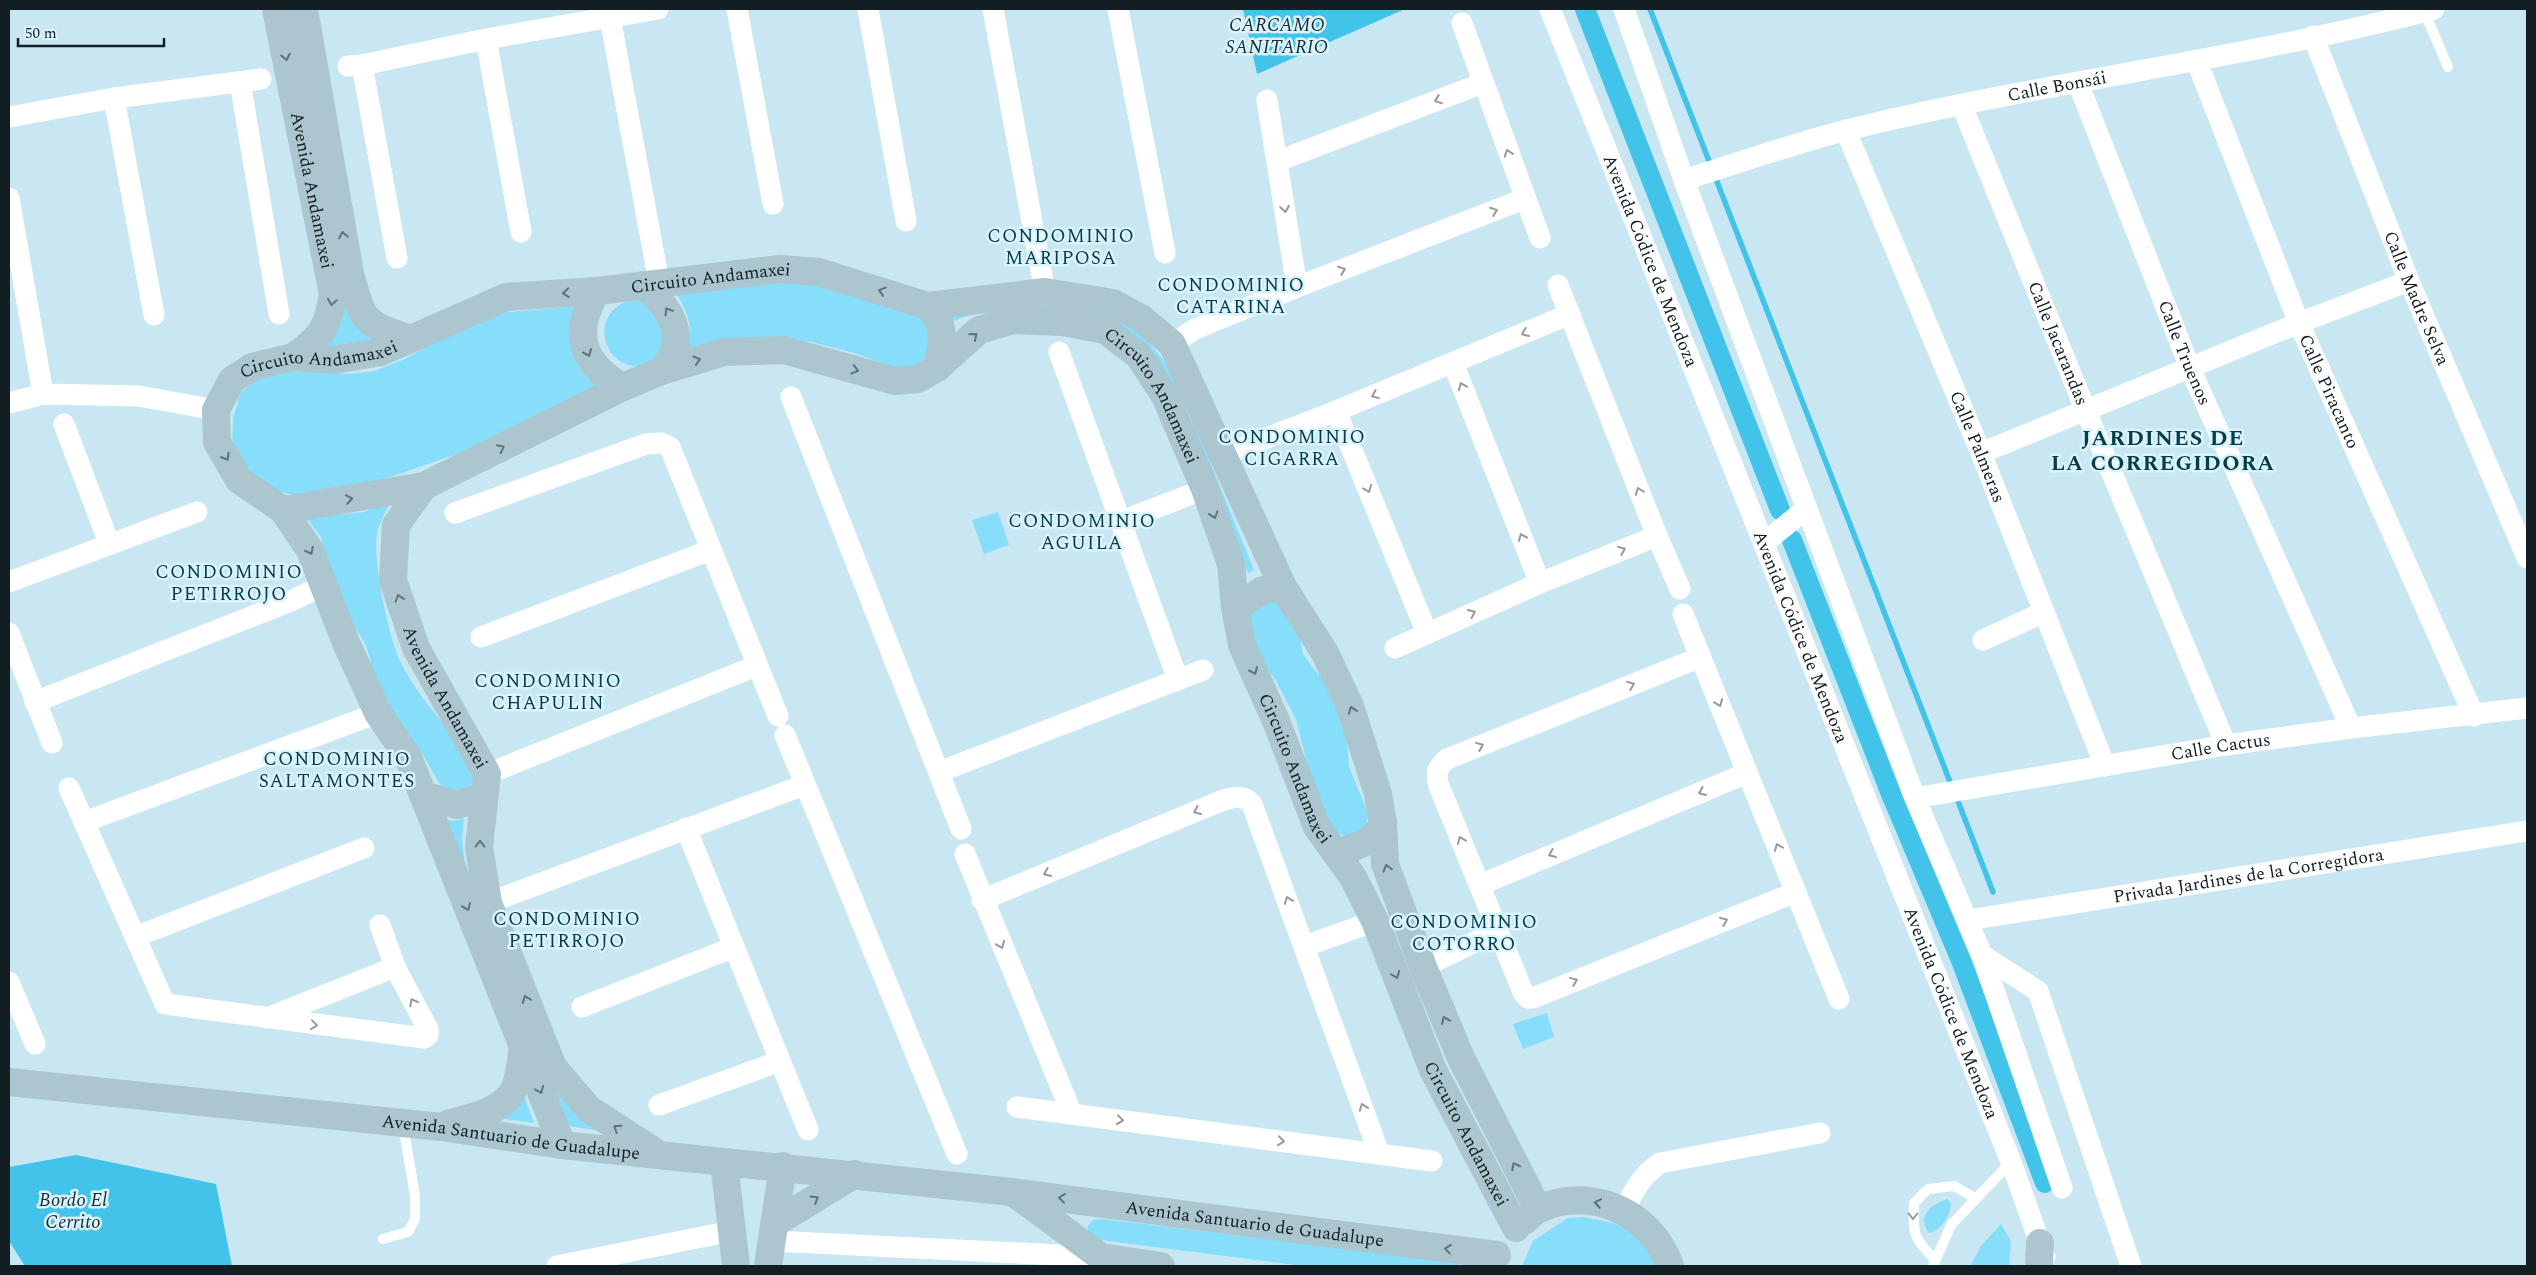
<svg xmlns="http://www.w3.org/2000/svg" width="2536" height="1275" viewBox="0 0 2536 1275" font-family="Spectral,serif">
<rect width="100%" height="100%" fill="#c8e7f2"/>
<g fill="#86defb">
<path d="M790,279l39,4 95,35c9,20 10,28 -2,48l-20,4 -48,-17 -42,-11 -31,-4 -93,14c5,-24 1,-40 -13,-60z"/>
<path d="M343,293c7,25 13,37 37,49l-27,6 -34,-2z"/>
<path d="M634,298l23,6 11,43c-6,5 -14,14 -21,17 -36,14 -68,-48 -13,-66z"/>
<path d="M1054,299l55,13 38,28 27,33 80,197 -6,3 -60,-160 -20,-35 -100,-67 -26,-4 -42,1 -40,10 -10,6 -3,-9z"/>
<path d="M579,306c-11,37 -11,59 22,82l-57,36 -171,59 -81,12 -26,-8 -22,-15 -12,-22 1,-32 8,-26 20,-15 27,-6 63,3 23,-3 31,-12 35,-20 59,-26z"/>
<path d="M390,502c-4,10 -11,21 -13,32 -5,23 12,105 23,127 6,12 14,25 22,36 20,27 45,49 52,83l-6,10 -23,3 -25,-43 -38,-39 -8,-18 -3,-30 -5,-18 -18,-29 -14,-30 -13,-49 -14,-19 57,-6z"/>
<path d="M998,512l11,33 -25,9 -12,-34z"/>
<path d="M1277,595l21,31 5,28 10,14 19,20 14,40 3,39 20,48 -5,14 -13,8 -17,-4 -17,-30 -21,-84 -20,-38 -20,-27 -8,-47z"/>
<path d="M464,818l-2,21 4,33 -25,-53 13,2z"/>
<path d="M1547,1013l7,24 -31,12 -10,-25z"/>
<path d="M539,1068l62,63 -39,-6z"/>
<path d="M520,1085l14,38 -42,-6z"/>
<path d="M1947,1199l4,4c0,12 -10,27 -22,30 -13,-17 2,-28 18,-34z"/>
<path d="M1583,1217c46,8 52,11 77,49h-138l11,-25 35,-23z"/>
<path d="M1103,1219l354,43 4,4h-158l-202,-26 -10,-3 -4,-10 6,-7z"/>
<path d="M2001,1224l10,17 -2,25h-39l11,-20z"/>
</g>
<g fill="#42c4ea">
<path d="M1243,9h162l-148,65z"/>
<path d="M76,1155l140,29 16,82h-207l-16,-25v-74z"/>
</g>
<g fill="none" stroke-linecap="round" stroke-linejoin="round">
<g stroke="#42c4ea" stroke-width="5.5">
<path d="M1650,9l302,778"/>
<path d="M1956,796l37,96"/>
</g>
<g stroke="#42c4ea" stroke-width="20">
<path d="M1585,9l195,501"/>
<path d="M1792,540l99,254 71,169 83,220"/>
</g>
<g stroke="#fff" stroke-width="10">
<path d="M2424,11l24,56"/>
<path d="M383,1239l25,-7 7,-13v-23l-12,-71"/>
<path d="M1935,1259c-22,-20 -22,-26 -21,-56l14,-14 26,-3 21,12"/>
<path d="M1933,1266l18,-41 60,-63"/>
</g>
<g stroke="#fff" stroke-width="21">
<path d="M737,9l36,195"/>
<path d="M868,9l38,212"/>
<path d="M993,9l52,283"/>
<path d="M1118,9l47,244"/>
<path id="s1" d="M1550,9l461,1153 34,95"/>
<path d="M1624,9l60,171 231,618 67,157 56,36 93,275"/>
<path d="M610,18l49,264"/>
<path d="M1462,23l78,215"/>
<path id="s2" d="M2313,36l96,245 118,277"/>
<path d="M486,39l35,193"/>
<path id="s3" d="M2197,62l102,261 175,393"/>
<path d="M362,65l35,193"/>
<path d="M348,66l14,-1 124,-26 172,-30"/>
<path d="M240,82l39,232"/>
<path id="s4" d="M2078,83l112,285 161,360"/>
<path d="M114,98l40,217"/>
<path d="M1267,100l30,187"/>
<path id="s5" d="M1962,106l124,305 140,334"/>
<path d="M9,117l105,-19 147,-19"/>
<path id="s6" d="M1846,131l135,322 124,313"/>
<path d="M1278,161l205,-78"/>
<path id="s7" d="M1684,180c54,-17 108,-36 163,-50 194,-48 394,-70 587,-121"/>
<path d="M9,198l34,196"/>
<path d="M1558,285l99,251 23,53"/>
<path d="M1172,344l23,-15 102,-42 227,-88"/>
<path d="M1059,352l119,328"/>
<path d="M1453,363l87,220"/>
<path d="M791,397l170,432"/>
<path d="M9,403l34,-9 96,2 77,14"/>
<path d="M1336,411l91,222"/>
<path d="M64,424l45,119"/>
<path d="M1981,453l318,-130 110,-42"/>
<path d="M1223,455l113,-44 234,-97"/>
<path d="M455,513l191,-69 15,-1 9,4 108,269"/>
<path d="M1119,522l86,-33"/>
<path d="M1764,543l43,-35"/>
<path d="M9,582l188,-70"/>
<path d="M1683,614l156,385"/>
<path d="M9,633l43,110"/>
<path d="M481,637l230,-87"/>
<path d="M1983,640l61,-28"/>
<path d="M1395,648l145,-65 117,-47"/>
<path d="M1701,657l-254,102c-10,9 -12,14 -8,27l84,206 5,6h5l263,-106"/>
<path d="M35,702l256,-101 33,-16"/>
<path d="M785,735l172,419"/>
<path d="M939,772l264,-102"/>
<path d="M487,774l269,-108"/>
<path d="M69,788l96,216 259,34 4,-3v-6l-33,-62 -15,-42"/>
<path id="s8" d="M1915,798l311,-53 125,-17 176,-20"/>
<path d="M84,822l294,-109"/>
<path d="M686,828l122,302"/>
<path d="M965,854l107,260"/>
<path d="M1480,885l267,-112"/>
<path d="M982,900l239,-99c12,-4 22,-7 31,3l127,349"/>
<path d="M488,903l316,-118"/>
<path id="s9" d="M1968,920l559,-89"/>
<path d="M135,937l229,-89"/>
<path d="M1305,946l70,-25"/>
<path d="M1982,955l80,233"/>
<path d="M1423,967l75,-36"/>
<path d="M9,982l26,62"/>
<path d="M582,1007l152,-60"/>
<path d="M267,1018l128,-51"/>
<path d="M659,1105l121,-44"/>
<path d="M1017,1107l415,54"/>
<path d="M1624,1211c10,-21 17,-35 36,-48l160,-30"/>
<path d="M772,1241l329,16"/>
<path d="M557,1266l175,-35"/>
</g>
<g stroke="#acc6cf" stroke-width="28">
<path id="s10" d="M276,9l57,285c-5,34 -12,44 -40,63"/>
<path d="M304,9l46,265c14,49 12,48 60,65"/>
<path d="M644,285c27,24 47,54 17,86"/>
<path d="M597,291c-25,41 -16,73 26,96"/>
<path d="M928,306c20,21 14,35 9,62"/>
<path id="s11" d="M424,486l-28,39 -3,55 23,68 71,126 -8,73 9,56 65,164 36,42 66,43"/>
<path id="s12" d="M283,510l141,-24 199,-99 38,-16 63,-19 60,-2 111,31 23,-2 19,-11 42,-38 34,-10 50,2 42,8 34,26 26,40 40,93 26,75 4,44 7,37 34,76 41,106 36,50 22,44 58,149 83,158"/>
<path d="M1235,608l28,-18 20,-3"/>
<path d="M423,795l34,10 26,-9"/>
<path d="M1337,853c17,-6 38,-11 46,-30"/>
<path id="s13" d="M9,1082l432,45 121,18 450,47 485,63"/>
<path d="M448,1124c23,-7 58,-12 68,-39 4,-12 5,-26 7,-38"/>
<path id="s14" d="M562,1145l-154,-388 -30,-44 -31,-68 -37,-95 -27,-40 -44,-30 -22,-38 -1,-32 16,-30 20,-13 41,-10 41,3 47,-8 125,-55 91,-6 183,-22 39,3 109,34 117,-14 68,11 28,15 31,26 111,243 42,66 25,53 28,88 5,29 2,41 38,103 38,91 77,151"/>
<path d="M724,1162l12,104"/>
<path d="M1014,1193l87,64 60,9"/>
<path d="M1524,1221c5,-3 10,-10 15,-12 52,-24 113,4 131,57"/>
<path d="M775,1223l80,-49"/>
<path d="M768,1266l15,-100"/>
<path d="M2039,1266l1,-23"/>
</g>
</g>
<defs><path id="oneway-chevron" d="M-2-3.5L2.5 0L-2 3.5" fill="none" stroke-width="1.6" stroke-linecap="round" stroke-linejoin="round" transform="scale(1.25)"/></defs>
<g stroke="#607279">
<use href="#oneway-chevron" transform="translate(286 57) rotate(79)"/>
<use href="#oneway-chevron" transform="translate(343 235) rotate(-100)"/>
<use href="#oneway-chevron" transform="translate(882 291) rotate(-163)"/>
<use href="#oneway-chevron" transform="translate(566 293) rotate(176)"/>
<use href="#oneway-chevron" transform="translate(332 302) rotate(98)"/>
<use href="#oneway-chevron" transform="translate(668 311) rotate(-121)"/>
<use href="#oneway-chevron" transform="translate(974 336) rotate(-40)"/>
<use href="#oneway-chevron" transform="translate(588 353) rotate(66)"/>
<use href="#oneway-chevron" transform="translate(697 360) rotate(-17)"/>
<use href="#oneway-chevron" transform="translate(855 370) rotate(16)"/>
<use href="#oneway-chevron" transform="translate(501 448) rotate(-26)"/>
<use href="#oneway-chevron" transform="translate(226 457) rotate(60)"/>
<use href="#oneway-chevron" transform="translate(349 499) rotate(-10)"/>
<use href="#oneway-chevron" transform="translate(1214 515) rotate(71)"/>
<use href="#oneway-chevron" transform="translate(310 551) rotate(63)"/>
<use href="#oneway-chevron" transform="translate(399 598) rotate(-109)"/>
<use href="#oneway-chevron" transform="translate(1254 671) rotate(66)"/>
<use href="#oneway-chevron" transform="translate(1352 710) rotate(-110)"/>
<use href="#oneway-chevron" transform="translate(480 844) rotate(-90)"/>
<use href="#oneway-chevron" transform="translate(1387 868) rotate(-106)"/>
<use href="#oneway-chevron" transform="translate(467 907) rotate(68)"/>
<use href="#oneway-chevron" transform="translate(1396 975) rotate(69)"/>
<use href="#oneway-chevron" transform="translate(526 999) rotate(-111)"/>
<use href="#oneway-chevron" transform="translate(1445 1020) rotate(-113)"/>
<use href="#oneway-chevron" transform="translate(540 1090) rotate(68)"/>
<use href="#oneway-chevron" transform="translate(617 1128) rotate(-147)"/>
<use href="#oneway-chevron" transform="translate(1515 1166) rotate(-117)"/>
<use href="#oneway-chevron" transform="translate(1062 1198) rotate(-173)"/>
<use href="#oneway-chevron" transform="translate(815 1199) rotate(-32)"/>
<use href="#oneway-chevron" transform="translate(1598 1203) rotate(-170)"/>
<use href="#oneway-chevron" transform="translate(1448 1249) rotate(-173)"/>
</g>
<g stroke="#959a9c">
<use href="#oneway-chevron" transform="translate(1438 100) rotate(159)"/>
<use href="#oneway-chevron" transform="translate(1508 153) rotate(-110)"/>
<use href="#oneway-chevron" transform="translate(1285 209) rotate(81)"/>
<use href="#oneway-chevron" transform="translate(1494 211) rotate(-21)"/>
<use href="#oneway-chevron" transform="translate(1342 270) rotate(-21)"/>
<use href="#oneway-chevron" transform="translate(1525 333) rotate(157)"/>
<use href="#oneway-chevron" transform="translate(1462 386) rotate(-112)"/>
<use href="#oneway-chevron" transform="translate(1375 395) rotate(158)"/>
<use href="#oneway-chevron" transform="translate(1368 489) rotate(68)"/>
<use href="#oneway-chevron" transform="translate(1639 491) rotate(-111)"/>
<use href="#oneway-chevron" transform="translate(1522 537) rotate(-112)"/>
<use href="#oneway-chevron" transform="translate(1622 550) rotate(-22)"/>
<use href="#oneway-chevron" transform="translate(1472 613) rotate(-24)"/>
<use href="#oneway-chevron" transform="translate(1631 685) rotate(-22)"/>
<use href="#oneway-chevron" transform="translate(1719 703) rotate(68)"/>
<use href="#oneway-chevron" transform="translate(1480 746) rotate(-22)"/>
<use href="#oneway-chevron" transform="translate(1702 792) rotate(157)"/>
<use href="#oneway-chevron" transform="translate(1197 811) rotate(157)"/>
<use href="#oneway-chevron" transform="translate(1461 840) rotate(-112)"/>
<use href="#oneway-chevron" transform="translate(1778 847) rotate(-112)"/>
<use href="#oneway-chevron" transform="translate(1552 854) rotate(157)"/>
<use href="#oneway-chevron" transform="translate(1047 873) rotate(157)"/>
<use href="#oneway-chevron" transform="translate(1288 900) rotate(-110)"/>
<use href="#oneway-chevron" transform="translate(1724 921) rotate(-22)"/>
<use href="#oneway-chevron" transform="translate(1001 945) rotate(67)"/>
<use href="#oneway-chevron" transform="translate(1574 981) rotate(-22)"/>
<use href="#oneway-chevron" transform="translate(413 1002) rotate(-118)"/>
<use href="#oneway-chevron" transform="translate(314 1025) rotate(7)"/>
<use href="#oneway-chevron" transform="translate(1363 1107) rotate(-110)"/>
<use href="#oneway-chevron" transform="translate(1120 1120) rotate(7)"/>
<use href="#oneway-chevron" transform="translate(1281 1141) rotate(7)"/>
<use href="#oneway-chevron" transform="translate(1913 1216) rotate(90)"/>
</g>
<g text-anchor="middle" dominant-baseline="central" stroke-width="5" stroke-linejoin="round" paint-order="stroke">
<g font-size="18" fill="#131e23" stroke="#daf3fc">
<text stroke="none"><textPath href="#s7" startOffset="385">Calle Bonsái</textPath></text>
<text stroke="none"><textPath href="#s10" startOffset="185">Avenida Andamaxei</textPath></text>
<text stroke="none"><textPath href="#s1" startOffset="271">Avenida Códice de Mendoza</textPath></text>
<text stroke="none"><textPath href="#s14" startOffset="1356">Circuito Andamaxei</textPath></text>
<text stroke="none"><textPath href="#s2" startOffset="282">Calle Madre Selva</textPath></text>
<text stroke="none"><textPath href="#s5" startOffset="256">Calle Jacarandas</textPath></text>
<text stroke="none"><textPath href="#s4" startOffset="290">Calle Truenos</textPath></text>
<text stroke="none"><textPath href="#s14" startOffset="950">Circuito Andamaxei</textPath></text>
<text stroke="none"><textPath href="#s3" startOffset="355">Calle Piracanto</textPath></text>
<text stroke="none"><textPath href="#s12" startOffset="960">Circuito Andamaxei</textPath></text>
<text stroke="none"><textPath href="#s6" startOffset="342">Calle Palmeras</textPath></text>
<text stroke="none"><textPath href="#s1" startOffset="676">Avenida Códice de Mendoza</textPath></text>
<text stroke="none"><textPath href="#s11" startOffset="232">Avenida Andamaxei</textPath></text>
<text stroke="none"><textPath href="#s8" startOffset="310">Calle Cactus</textPath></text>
<text stroke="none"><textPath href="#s12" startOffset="1365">Circuito Andamaxei</textPath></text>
<text stroke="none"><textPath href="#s9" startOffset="284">Privada Jardines de la Corregidora</textPath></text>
<text stroke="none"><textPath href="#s1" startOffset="1081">Avenida Códice de Mendoza</textPath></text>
<text stroke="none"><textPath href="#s12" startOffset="1770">Circuito Andamaxei</textPath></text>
<text stroke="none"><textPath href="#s13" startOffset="505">Avenida Santuario de Guadalupe</textPath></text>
<text stroke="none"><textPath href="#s13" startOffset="1254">Avenida Santuario de Guadalupe</textPath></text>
</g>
<g font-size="19" font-style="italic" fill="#192e36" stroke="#daf3fc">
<text x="1277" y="25">CARCAMO<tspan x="1277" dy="22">SANITARIO</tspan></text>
<text x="73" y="1200">Bordo El<tspan x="73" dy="22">Cerrito</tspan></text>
</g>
<g font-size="19" letter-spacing="1" fill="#043e4d" stroke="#daf3fc">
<text x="1061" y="236">CONDOMINIO<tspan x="1061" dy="22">MARIPOSA</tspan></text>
<text x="1231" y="285">CONDOMINIO<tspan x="1231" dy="22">CATARINA</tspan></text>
<text x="1292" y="437">CONDOMINIO<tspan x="1292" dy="22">CIGARRA</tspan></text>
<text x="1082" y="521">CONDOMINIO<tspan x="1082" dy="22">AGUILA</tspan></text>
<text x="229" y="572">CONDOMINIO<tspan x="229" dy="22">PETIRROJO</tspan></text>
<text x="548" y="681">CONDOMINIO<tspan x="548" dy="22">CHAPULIN</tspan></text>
<text x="337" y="759">CONDOMINIO<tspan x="337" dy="22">SALTAMONTES</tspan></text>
<text x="567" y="919">CONDOMINIO<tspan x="567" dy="22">PETIRROJO</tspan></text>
<text x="1464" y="922">CONDOMINIO<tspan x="1464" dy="22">COTORRO</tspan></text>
</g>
<g font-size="22" font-weight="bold" letter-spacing="1" fill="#043e4d" stroke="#daf3fc">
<text x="2163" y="438">JARDINES DE<tspan x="2163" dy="25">LA CORREGIDORA</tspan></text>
</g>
</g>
<rect width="2536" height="1275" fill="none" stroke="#131e23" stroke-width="20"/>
<path d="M18 38v8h146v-8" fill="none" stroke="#131e23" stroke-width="2.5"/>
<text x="25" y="38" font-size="15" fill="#131e23" stroke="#daf3fc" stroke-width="4" paint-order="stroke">50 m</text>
</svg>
